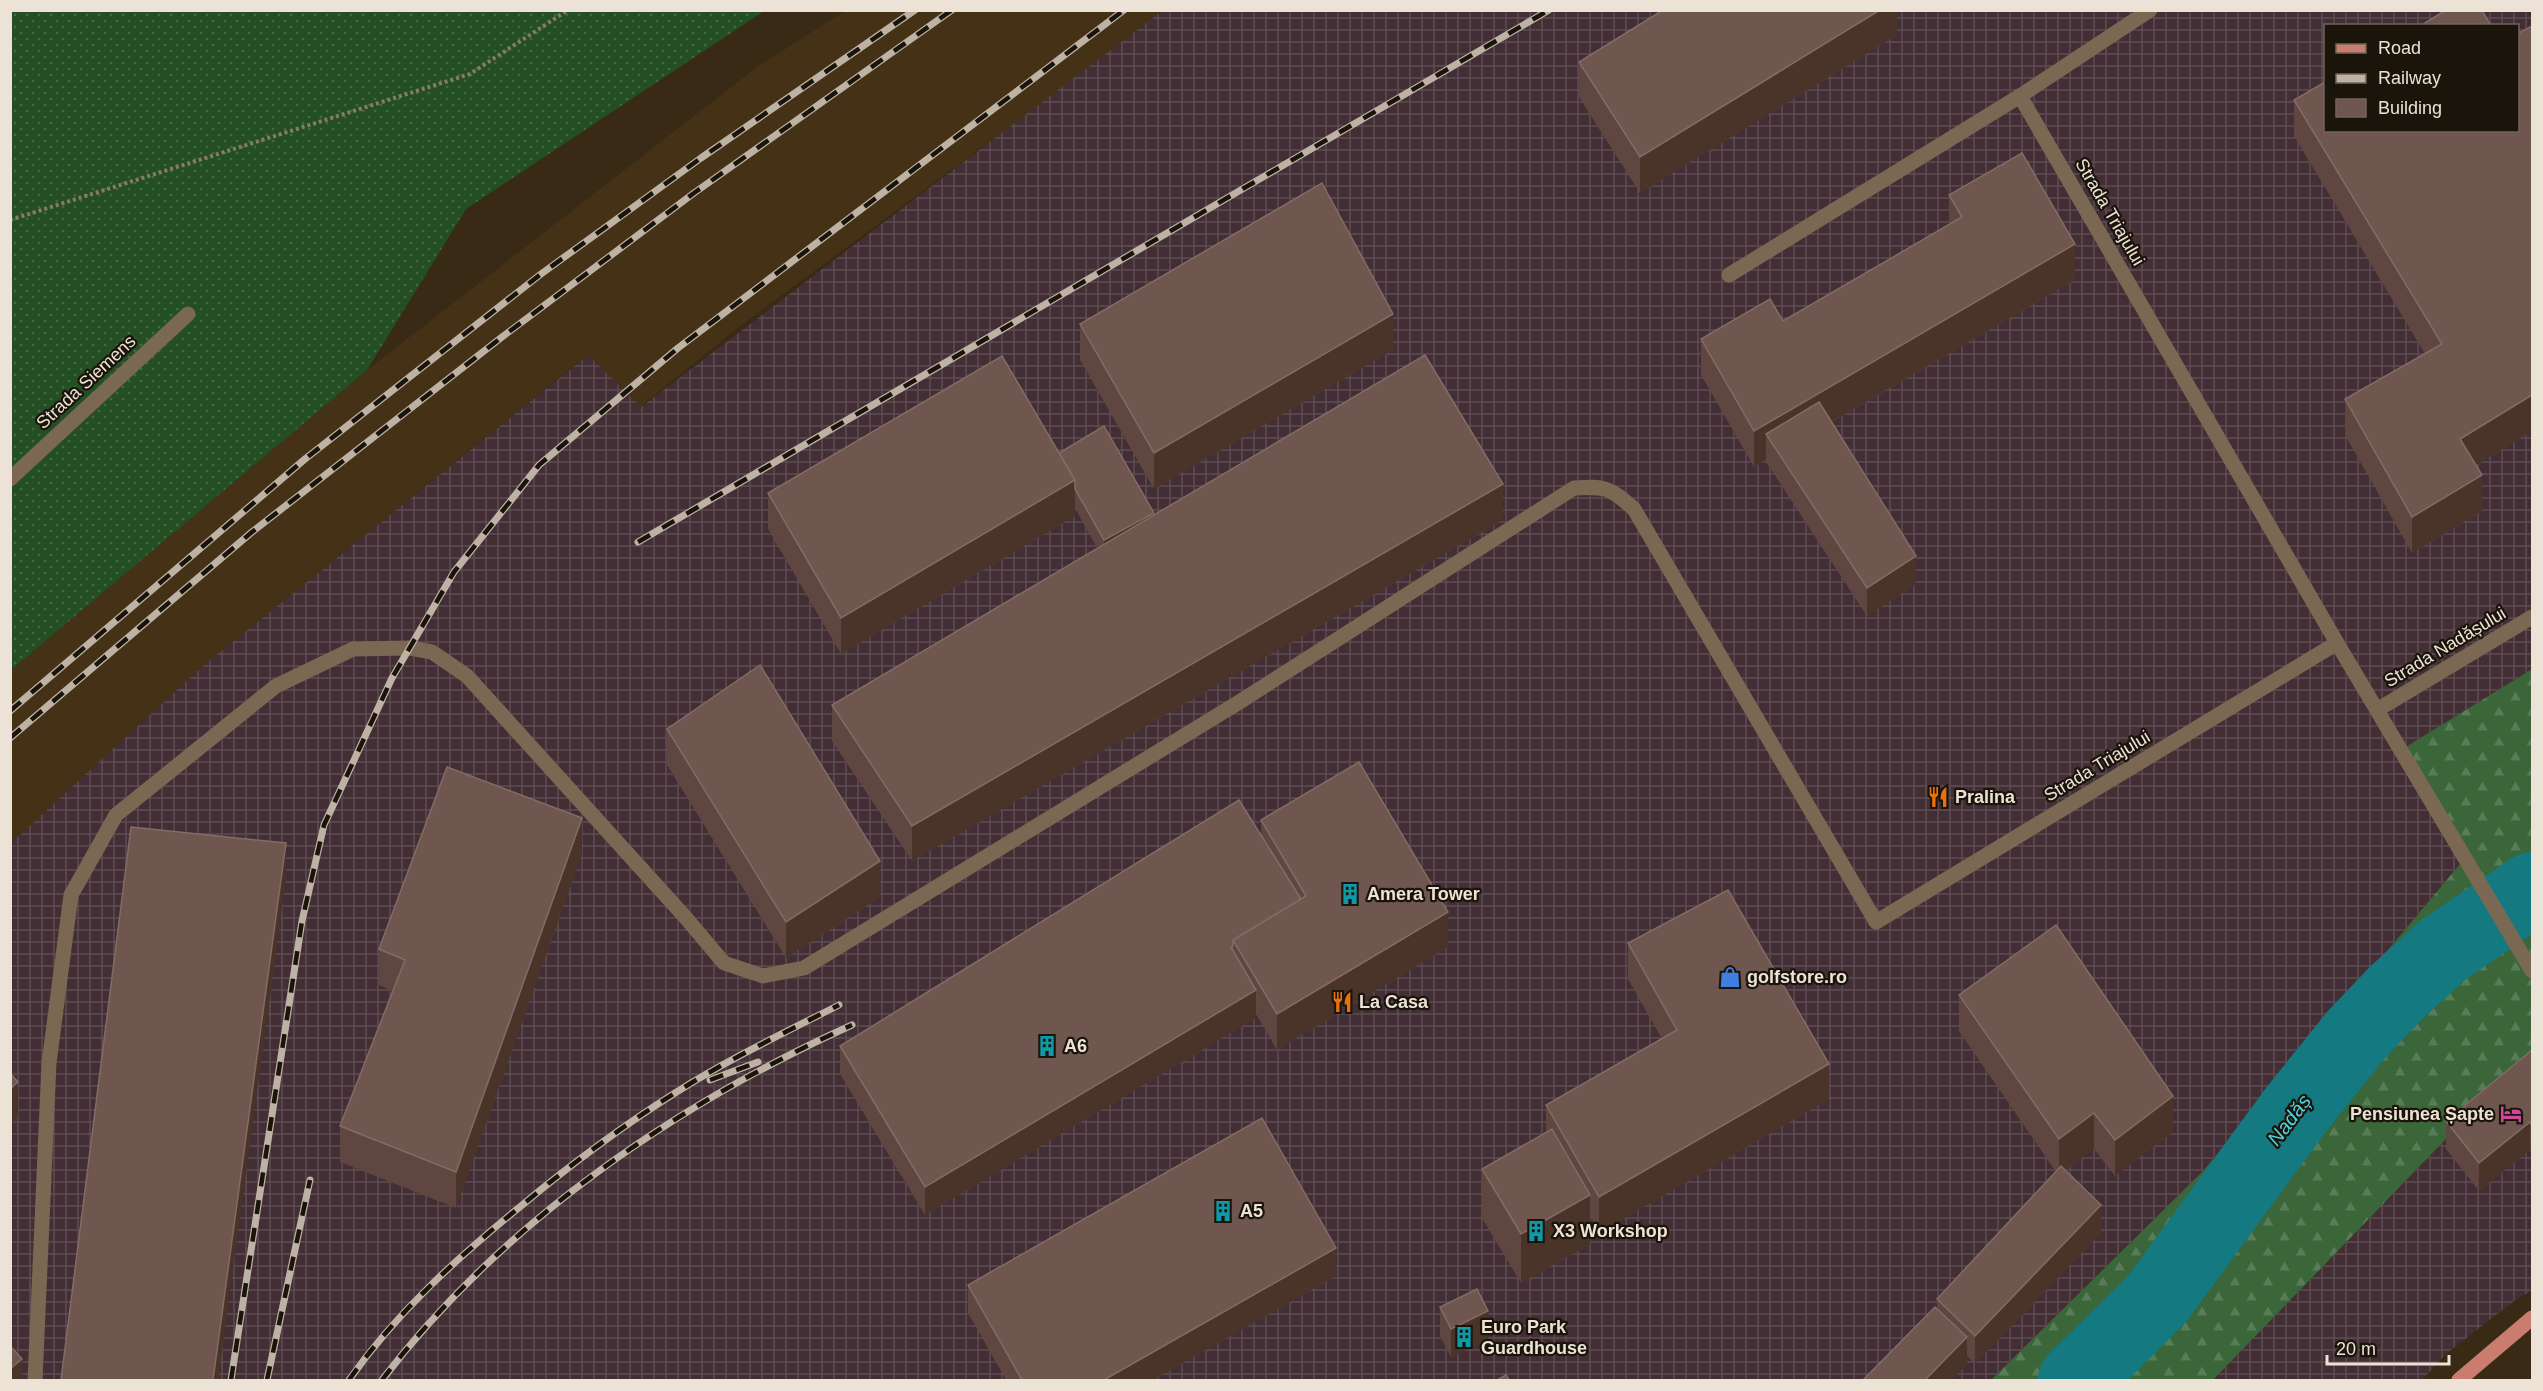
<svg xmlns="http://www.w3.org/2000/svg" width="2543" height="1391" viewBox="0 0 2543 1391" font-family="Helvetica,sans-serif">
<defs>
<pattern id="industrial-grid" width="8" height="8" patternUnits="userSpaceOnUse" patternTransform="scale(1.5)"><rect width="8" height="8" fill="#422e34"/><path d="M0 4h8M4 0v8" fill="none" stroke="#5d4c51"/></pattern>
<pattern id="grass-dots" width="8" height="8" patternUnits="userSpaceOnUse" patternTransform="scale(1.5)"><rect width="8" height="8" fill="#244f24"/><path d="M2 2h.1M6 6h.1" fill="none" stroke="#446843" stroke-width="1.8" stroke-linecap="round"/></pattern>
<pattern id="forest-firs" width="22" height="20" patternUnits="userSpaceOnUse" patternTransform="scale(1.5)"><rect width="22" height="20" fill="#3a663a"/><path d="M5 1l3.5 6h-7zM16 11l3.5 6h-7z" fill="#577c56"/></pattern>
</defs>
<rect width="100%" height="100%" fill="#392a16"/>
<path fill="#443116" d="M845,11h318l-129,98 -294,217 -100,81 -53,-52 -383,310 -193,178v-173l356,-300 390,-303z"/>
<g fill="url(#industrial-grid)" fill-rule="evenodd">
<path d="M1162,11h1370v658l-131,81 64,108 -262,313 -212,209h-1980v-537l193,-178 384,-310 53,52zM2326,26h192v104h-192z"/>
<path d="M2532,1050v241l-14,7 -71,55 -25,27h-209z"/>
</g>
<path fill="url(#grass-dots)" d="M11,11h753l-298,198 -99,161 -356,300z"/>
<path fill="url(#forest-firs)" d="M2532,669v381l-319,330h-222l212,-209 262,-313 -64,-108z"/>
<g fill="none" stroke-linecap="round" stroke-linejoin="round">
<path stroke="#157982" stroke-width="74" d="M2075,1380l82,-81 138,-188 61,-76 41,-43 46,-42 89,-61"/>
<path stroke="#887b6a" stroke-width="4" stroke-dasharray="3 3" stroke-linecap="butt" d="M10,220l460,-146 98,-64"/>
<path stroke="#7a6853" stroke-width="15" d="M35,1380l14,-317 22,-168 45,-80 160,-129 77,-37 57,-1 22,4 35,24 219,242 38,45 39,13 41,-8 437,-267 333,-213c32,-2 35,-1 60,21l242,413 461,-279"/>
<g stroke="#7a6853" stroke-width="15">
<path d="M2020,96l130,-86"/>
<path d="M1729,275l291,-179 317,547 195,328"/>
<path d="M10,479l178,-165"/>
<path d="M2377,710l155,-93"/>
</g>
<path stroke="#ca7c6e" stroke-width="15" d="M2459,1380l73,-62"/>
<defs>
<g id="rail">
<path d="M638,542l911,-532"/>
<path d="M10,711l295,-252 236,-185 160,-116 214,-148"/>
<path d="M10,738l242,-206 250,-195 192,-144 258,-183"/>
<path d="M710,1080l48,-18"/>
<path d="M231,1380l71,-459 22,-96 68,-147 62,-106 85,-107 139,-117 446,-338"/>
<path d="M267,1380l43,-200"/>
<path d="M349,1380c47,-67 108,-122 172,-174 49,-41 100,-79 154,-113 52,-33 109,-60 164,-88"/>
<path d="M382,1380c120,-157 291,-274 470,-355"/>
</g>
</defs>
<use href="#rail" stroke="#bdb2a4" stroke-width="7"/>
<use href="#rail" stroke="#1b140b" stroke-width="4.5" stroke-dasharray="14" stroke-linecap="butt"/>
</g>
<g fill="#604640">
<path d="M1897,13v22l-257,158 -61,-96v-35z"/>
<path d="M2532,26v405l-56,34 6,46 -70,42 -67,-118v-36l80,-45 -131,-218v-36l223,30z"/>
<path d="M1949,195l126,85 -243,142 84,162 -49,32 -101,-154v-2l-12,7 -53,-92v-36l82,-18 166,-96z"/>
<path d="M1080,324l313,26 -239,139 -74,-129z"/>
<path d="M1059,453l95,62 349,5 -591,341 -80,-120v-36l265,-157 -22,-40v8l-234,138 -73,-125v-36z"/>
<path d="M667,729l213,168 -94,61 -119,-193z"/>
<path d="M1261,820l187,127 -171,103 -21,-36v4l-331,197 -85,-141v-28l421,-211z"/>
<path d="M582,854l-126,354 -116,-46v-36l53,-135 -14,-6v-36z"/>
<path d="M1628,943l201,156 -230,134 -9,-17v28l-69,39 -39,-65v-49l64,-37v-27l116,-66 -34,-60z"/>
<path d="M1959,995l214,137 -58,44 -21,-27 -29,21 36,63 -126,131 -8,-8v9l-30,-56v-10l119,-127 -97,-141z"/>
<path d="M2532,1050v104l-2,-4 -51,41 -33,-42v-28z"/>
<path d="M1336,1276l-183,104h-147l-38,-67v-28z"/>
<path d="M1440,1307l48,32 -37,18 -11,-21z"/>
</g>
<g fill="#4a3429">
<path d="M1880,10h21l-4,3v22l-257,158v-36z"/>
<path d="M2075,244v36l-297,173 -12,-19v26l-12,7v-36z"/>
<path d="M1393,314v36l-239,139v-36z"/>
<path d="M2532,395v36l-72,44v-36z"/>
<path d="M2482,475v36l-70,42v-36z"/>
<path d="M1075,480v36l-234,138v-36z"/>
<path d="M1503,484v36l-591,341v-35z"/>
<path d="M1154,513v19l-50,28v-20z"/>
<path d="M1916,556v28l-49,32v-28z"/>
<path d="M582,818v36l-126,354v-36z"/>
<path d="M286,843v36l-68,501h-5z"/>
<path d="M880,861v36l-94,61v-36z"/>
<path d="M1448,912v35l-171,103v-36z"/>
<path d="M1256,990v28l-331,197v-28z"/>
<path d="M1829,1064v35l-230,134v-36z"/>
<path d="M18,1082v35l-8,8v-36z"/>
<path d="M2173,1096v36l-58,44v-36z"/>
<path d="M2094,1113v36l-35,26v-36z"/>
<path d="M2530,1122v28l-51,41v-28z"/>
<path d="M1590,1195v49l-69,39v-49z"/>
<path d="M2101,1205v28l-126,131v-28z"/>
<path d="M1336,1248v28l-183,104h-49z"/>
<path d="M1488,1311v28l-37,18v-28z"/>
<path d="M1967,1337v28l-15,15h-27z"/>
<path d="M22,1359v21h-12v-11z"/>
</g>
<g fill="#6f5750" stroke="#826c65" stroke-width="1.5">
<path d="M1663,10h217l-240,147 -61,-95z"/>
<path d="M2446,10h36l9,16h-71z"/>
<path d="M2532,26v369l-72,44 22,36 -70,42 -67,-118 97,-55 -148,-244 31,-18v48h192v-96z"/>
<path d="M2022,153l53,91 -321,187 -53,-92 69,-40 13,22 179,-104 -13,-22z"/>
<path d="M1322,183l71,131 -239,139 -74,-129z"/>
<path d="M1425,355l78,129 -591,342 -80,-121z"/>
<path d="M1002,356l73,124 -234,138 -73,-125z"/>
<path d="M1819,402l97,154 -49,32 -101,-154z"/>
<path d="M1104,426l50,87 -50,27 -29,-51v-9l-16,-27z"/>
<path d="M760,665l120,196 -94,61 -119,-193z"/>
<path d="M1359,762l89,150 -171,102 -44,-74 73,-44 -45,-76z"/>
<path d="M447,767l135,51 -126,354 -116,-46 65,-166 -26,-11z"/>
<path d="M1239,800l62,99 -68,41v6l-2,1 25,43 -331,197 -85,-141z"/>
<path d="M131,827l155,16 -73,537h-152z"/>
<path d="M1728,890l101,174 -230,133 -53,-92 131,-75 -49,-87z"/>
<path d="M2056,925l117,171 -58,44 -21,-27 -35,26 -100,-144z"/>
<path d="M2532,1050v76l-2,-4 -51,41 -33,-42z"/>
<path d="M10,1073l8,9 -8,7z"/>
<path d="M1262,1118l74,130 -232,132h-82l-54,-95z"/>
<path d="M1552,1129l38,66 -69,39 -39,-65z"/>
<path d="M2061,1166l40,39 -126,131 -38,-37z"/>
<path d="M1477,1289l11,22 -37,18 -11,-22z"/>
<path d="M1935,1307l32,30 -42,43h-62z"/>
<path d="M10,1346l12,13 -12,10z"/>
<path d="M1506,1375l3,5h-12z"/>
</g>
<defs>
<symbol id="restaurant-bare" viewBox="-9 -9 18 18"><path d="M-5-6h1v4h1v-4h1v4h1v-4h1v5L-1.5 .5V6h-2V.5L-5-1ZM5-6V6H3V1.5H1.5Q1.5-4 5-6Z" fill="#e8710a" stroke="#1b140b" stroke-width="2.5" paint-order="stroke"/></symbol>
<symbol id="building-bare" viewBox="-9 -9 18 18"><path d="M-4-6H4V6H1V3H-1V6H-4ZM-2.5-4.3h1.7v1.8h-1.7ZM.8-4.3h1.7v1.8H.8ZM-2.5-1h1.7V.8h-1.7ZM.8-1h1.7V.8H.8Z" fill="#0f9aa8" stroke="#1b140b" stroke-width="2.5" paint-order="stroke"/></symbol>
<symbol id="shop-bare" viewBox="-9 -9 18 18"><path d="M-5-2.5h2.3a2.7 3.5 0 0 1 5.4 0H5L5.5 6h-11ZM-1.5-2.5h3a1.5 2.3 0 0 0-3 0Z" fill="#3f7fe0" stroke="#1b140b" stroke-width="2.5" paint-order="stroke"/></symbol>
<symbol id="hotel-bare" viewBox="-9 -9 18 18"><path d="M-6-4.5h1.5V1H6V5H4.5V3h-9V5H-6ZM-4 0a1.8 1.8 0 1 1 3.6 0ZM.5 0V-2.5h3Q6-2.5 6 0Z" fill="#d1479c" stroke="#1b140b" stroke-width="2.5" paint-order="stroke"/></symbol>
</defs>
<g fill-rule="evenodd">
<use href="#restaurant-bare" x="1923" y="782" width="30" height="30"/>
<use href="#building-bare" x="1335" y="879" width="30" height="30"/>
<use href="#shop-bare" x="1715" y="962" width="30" height="30"/>
<use href="#restaurant-bare" x="1327" y="987" width="30" height="30"/>
<use href="#building-bare" x="1032" y="1031" width="30" height="30"/>
<use href="#hotel-bare" x="2496" y="1099" width="30" height="30"/>
<use href="#building-bare" x="1208" y="1196" width="30" height="30"/>
<use href="#building-bare" x="1521" y="1216" width="30" height="30"/>
<use href="#building-bare" x="1449" y="1322" width="30" height="30"/>
</g>
<g text-anchor="middle" dominant-baseline="central" stroke-width="4.5" stroke-linejoin="round" paint-order="stroke">
<g font-size="18" fill="#ece2d6" stroke="#1b140b">
<text transform="translate(2110 212) rotate(60)">Strada Triajului</text>
<text transform="translate(86 382) rotate(-43)">Strada Siemens</text>
<text transform="translate(2445 647) rotate(-31)">Strada Nadășului</text>
<text transform="translate(2097 766) rotate(-31)">Strada Triajului</text>
</g>
<g font-size="18" font-weight="bold" fill="#ece2d6" stroke="#1b140b" text-anchor="start">
<text x="1955" y="797">Pralina</text>
<text x="1367" y="894">Amera Tower</text>
<text x="1747" y="977">golfstore.ro</text>
<text x="1359" y="1002">La Casa</text>
<text x="1064" y="1046">A6</text>
<text x="2494" y="1114" text-anchor="end">Pensiunea Șapte</text>
<text x="1240" y="1211">A5</text>
<text x="1553" y="1231">X3 Workshop</text>
<text x="1481" y="1327">Euro Park<tspan x="1481" dy="21">Guardhouse</tspan></text>
</g>
<g font-size="20" font-style="italic" fill="#4fd4e1" stroke="#1b140b">
<text transform="translate(2289 1120) rotate(-53)">Nadăș</text>
</g>
</g>
<rect width="2543" height="1391" fill="none" stroke="#ece2d6" stroke-width="24"/>
<rect x="2324" y="24" width="195" height="108" fill="#1b140b" stroke="#6f665c" stroke-width="1.5"/>
<rect x="2336" y="44" width="30" height="9" fill="#ca7c6e" stroke="#6f665c" stroke-width="1.5"/>
<text x="2378" y="54" font-size="18" fill="#ece2d6">Road</text>
<rect x="2336" y="74" width="30" height="9" fill="#bdb2a4" stroke="#6f665c" stroke-width="1.5"/>
<text x="2378" y="84" font-size="18" fill="#ece2d6">Railway</text>
<rect x="2336" y="99" width="30" height="18" fill="#6f5750" stroke="#6f665c" stroke-width="1.5"/>
<text x="2378" y="114" font-size="18" fill="#ece2d6">Building</text>
<path d="M2327 1355v9h122v-9" fill="none" stroke="#ece2d6" stroke-width="3"/>
<text x="2336" y="1355" font-size="18" fill="#ece2d6" stroke="#1b140b" stroke-width="4.5" paint-order="stroke">20 m</text>
</svg>
